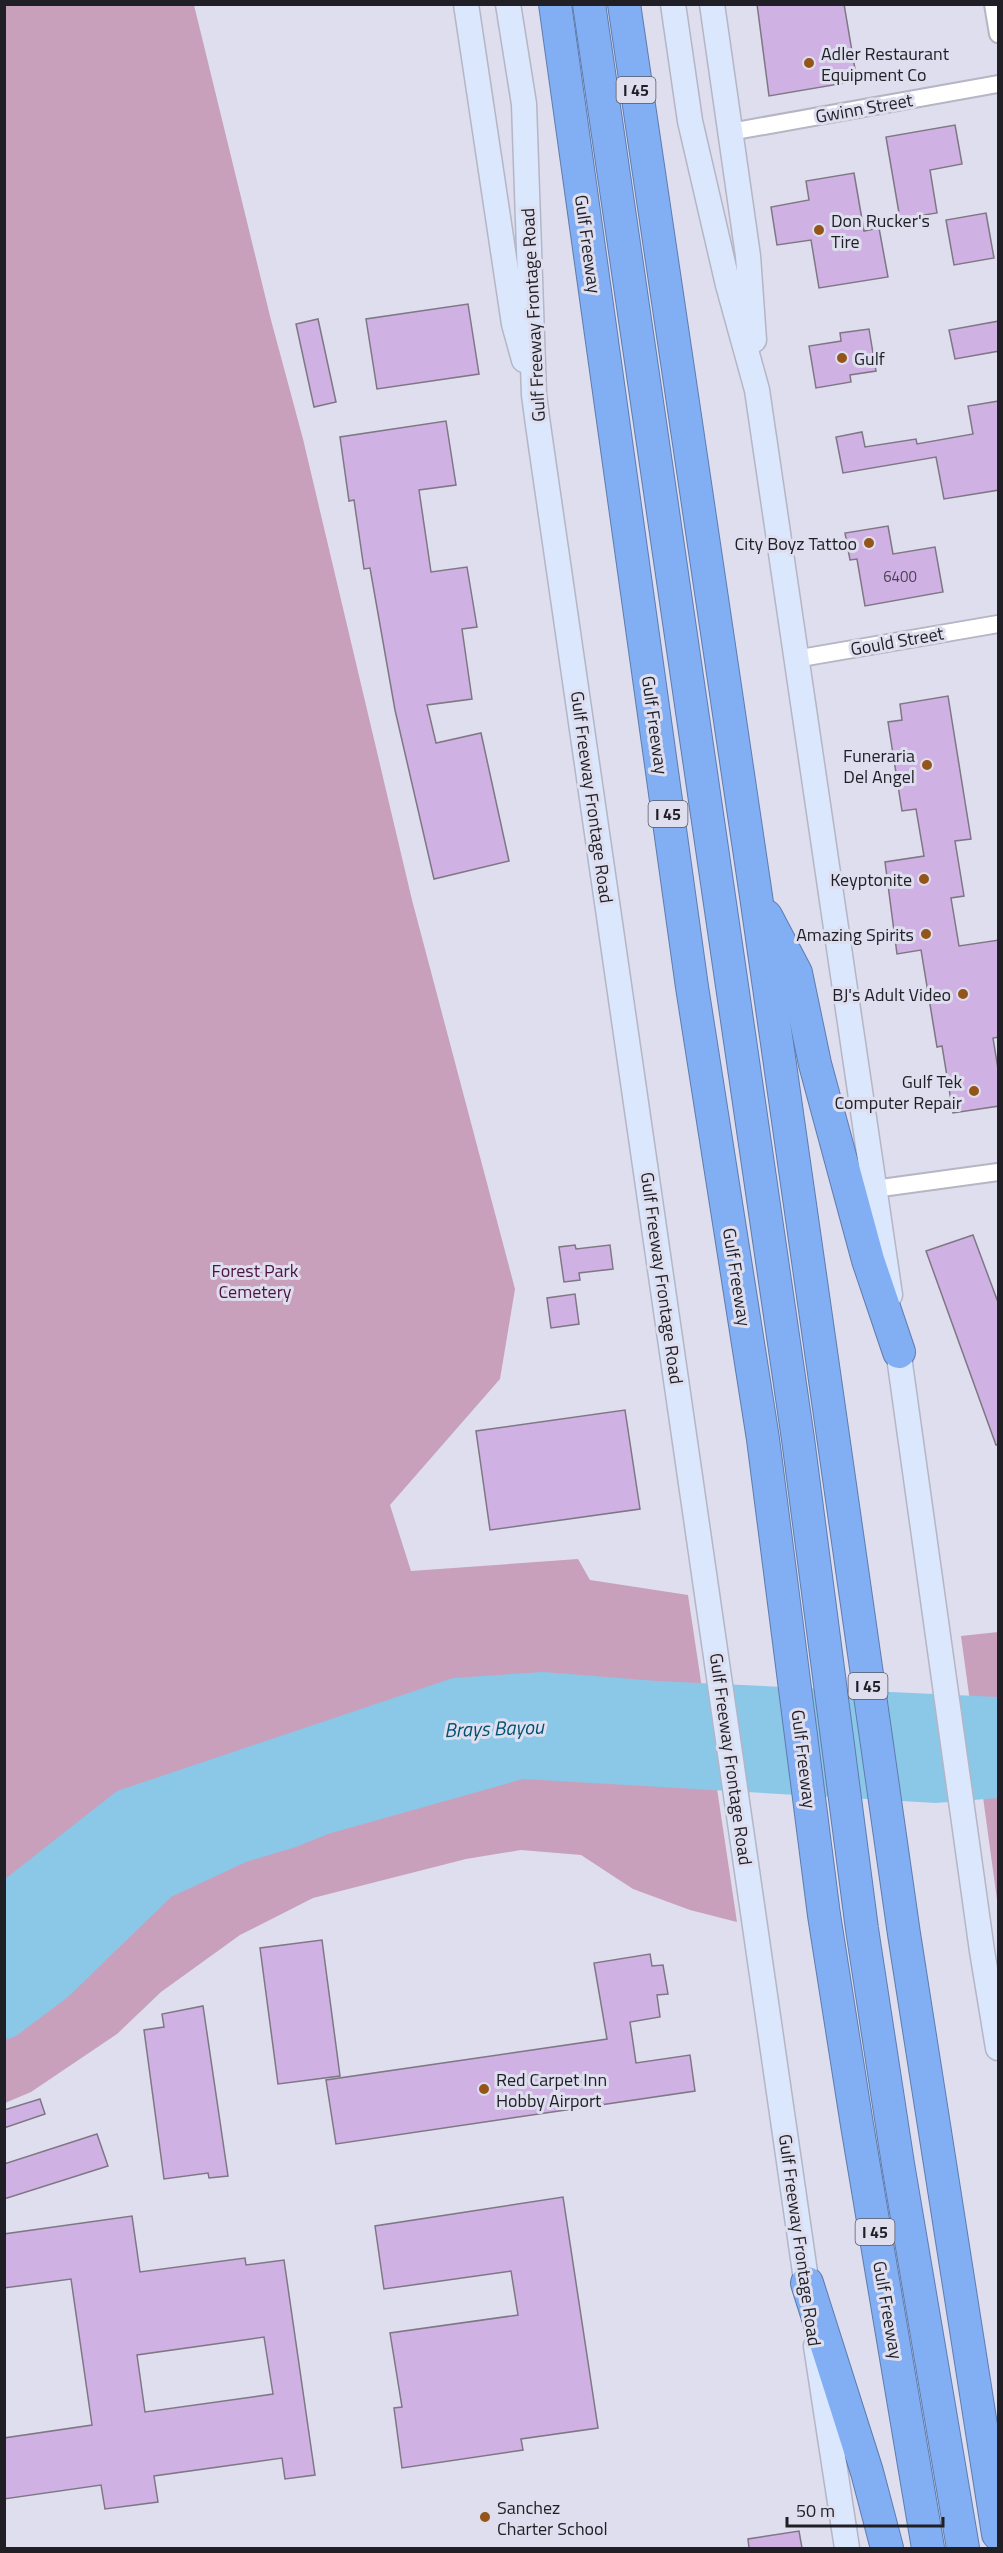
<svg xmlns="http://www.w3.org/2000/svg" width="1003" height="2553" viewBox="0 0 1003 2553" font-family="'Titillium Web',sans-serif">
<rect width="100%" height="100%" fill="#dedeef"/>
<g fill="#c9a0bb">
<path d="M5,5h189l77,315 32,119 109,461 103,389 -15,90 -110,126 21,66 167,-12 12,21 98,15 49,327 -47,-12 -57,-21 -52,-34 -60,-5 -55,9 -153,39 -73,37 -79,57 -44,42 -86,58 -26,11z"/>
<path d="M998,1632v275l-37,-271z"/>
</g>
<path fill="#8bc7e7" d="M543,1672l114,9 341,16v101l-62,5 -413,-24 -195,55 -32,13 -50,15 -75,35 -103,100 -52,39 -11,4v-161l112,-88 336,-113z"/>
<g fill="#d0b1e3" stroke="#7f7784" stroke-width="1.5" fill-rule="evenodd">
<path d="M757,4h87l13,77 -88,15z"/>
<path d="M955,125l7,39 -32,6 7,43 -37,6 -14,-82z"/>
<path d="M854,173l10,58 15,-3 9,49 -69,11 -8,-48 -34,5 -6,-38 38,-7 -3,-19z"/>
<path d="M986,213l8,45 -40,7 -8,-45z"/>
<path d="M468,304l11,70 -102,15 -11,-70z"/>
<path d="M318,319l18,83 -22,5 -18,-83z"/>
<path d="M999,321v30l-44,8 -6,-29z"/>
<path d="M869,329l7,42 -26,4 1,7 -35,6 -7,-42 32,-5 -1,-8z"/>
<path d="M999,401v89l-55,9 -8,-42 -93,16 -7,-36 26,-5 3,15 51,-8 1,5 56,-10 -5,-28z"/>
<path d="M446,421l10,64 -37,5 12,82 36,-5 10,60 -15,2 10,70 -45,6 9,38 45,-10 28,128 -75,18 -39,-169 -25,-142 -6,1 -10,-69 -5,1 -9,-64z"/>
<path d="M888,526l5,28 42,-7 8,45 -78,14 -8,-47 -7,1 -5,-27z"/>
<path d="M948,696l23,143 -16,2 9,55 -13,2 8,48 40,-6v97l-6,1 6,37v31l-46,7 -11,-67 -5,1 -16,-97 -24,4 -12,-92 39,-6 -8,-47 -14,2 -14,-89 14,-2 -2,-16z"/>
<path d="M973,1235l26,70v139l-3,1 -70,-194z"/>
<path d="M575,1245l1,4 34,-4 3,24 -34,4 1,7 -16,2 -5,-35z"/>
<path d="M575,1294l4,30 -28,4 -4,-30z"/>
<path d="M625,1410l15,99 -150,21 -14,-99z"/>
<path d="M322,1940l18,136 -62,8 -18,-136z"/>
<path d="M650,1954l2,12 11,-1 5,29 -11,1 3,22 -30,5 6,41 54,-8 5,36 -359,53 -10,-64 281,-41 -13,-76z"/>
<path d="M203,2006l25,170 -19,2 -1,-5 -44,6 -20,-149 20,-3 -2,-13z"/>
<path d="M40,2099l5,15 -41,14v-18z"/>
<path d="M97,2134l11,32 -104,33v-35z"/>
<path d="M563,2197l35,231 -77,11 2,11 -121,18 -8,-60 8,-1 -12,-74 128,-18 -7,-44 -127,18 -9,-63z"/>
<path d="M132,2216l8,56 105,-14 1,7 38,-5 31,215 -30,4 -3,-21 -128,18 4,26 -53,7 -4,-24 -97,14v-61l88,-13 -21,-146 -67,9v-54zM264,2337l9,57 -128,18 -8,-57z"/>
<path d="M799,2531l3,17h-53l-1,-9z"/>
</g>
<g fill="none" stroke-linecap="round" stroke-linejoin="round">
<defs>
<g id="minor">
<path d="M993,4l5,30"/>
<path d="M730,132l268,-48"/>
<path d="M795,659l203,-35"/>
<path d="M874,1189l124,-17"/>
</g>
<g id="secondary">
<path d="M466,4l48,320 10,36"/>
<path d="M508,4l16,100 10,291 4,30 271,1875"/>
<path d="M673,4l17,117 38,164 29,105 133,905"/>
<path d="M712,4l36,252 6,84"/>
<path d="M896,1335l86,616 16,97"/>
<path d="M816,2346l31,202"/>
</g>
<g id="motorway">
<path d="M555,4l137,983 71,452 61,476 33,210 71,423"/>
<path d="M589,4l209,1435 64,490 36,235 65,384"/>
<path d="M624,4l132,892 148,1038 94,600"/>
<path d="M766,916l30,57 19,91 53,196 31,92"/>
<path d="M807,2283l60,189 20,76"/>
</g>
</defs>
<use href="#minor" stroke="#b5b5c4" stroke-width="20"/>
<use href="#secondary" stroke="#b5b5c4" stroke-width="27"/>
<use href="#motorway" stroke="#5f7cac" stroke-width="34"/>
<use href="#minor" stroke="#fff" stroke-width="16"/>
<use href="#secondary" stroke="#dae7fc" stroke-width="24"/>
<use href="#motorway" stroke="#82aef4" stroke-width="32"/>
</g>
<g fill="#93551a" stroke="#dedeef" stroke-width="2">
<circle cx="809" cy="63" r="6"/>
<circle cx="819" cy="230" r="6"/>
<circle cx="842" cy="358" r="6"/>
<circle cx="869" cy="543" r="6"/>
<circle cx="927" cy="765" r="6"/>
<circle cx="924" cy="879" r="6"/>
<circle cx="926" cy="934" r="6"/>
<circle cx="963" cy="994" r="6"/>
<circle cx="974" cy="1091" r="6"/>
<circle cx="484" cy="2089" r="6"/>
<circle cx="485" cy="2517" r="6"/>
</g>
<g text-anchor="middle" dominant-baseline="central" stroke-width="6" stroke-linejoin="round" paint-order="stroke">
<g font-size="15" fill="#4b4454">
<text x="900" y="576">6400</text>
</g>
<g fill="#dedeef" stroke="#585862" stroke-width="1.5">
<rect x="616.5" y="77" width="39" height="26" rx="4.5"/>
<rect x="648.5" y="801" width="39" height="26" rx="4.5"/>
<rect x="848.5" y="1673" width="39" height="26" rx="4.5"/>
<rect x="855.5" y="2219" width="39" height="26" rx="4.5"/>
</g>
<g font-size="16" font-weight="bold" fill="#1f1f25">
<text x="636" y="90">I 45</text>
<text x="668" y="814">I 45</text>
<text x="868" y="1686">I 45</text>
<text x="875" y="2232">I 45</text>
</g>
<g font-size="18" fill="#1f1f25" stroke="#dedeef" text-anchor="end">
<text x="821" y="53" text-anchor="start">Adler Restaurant<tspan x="821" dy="21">Equipment Co</tspan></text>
<text x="831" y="220" text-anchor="start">Don Rucker's<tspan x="831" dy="21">Tire</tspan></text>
<text x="854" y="358" text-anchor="start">Gulf</text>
<text x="857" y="543">City Boyz Tattoo</text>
<text x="915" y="755">Funeraria<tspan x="915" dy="21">Del Angel</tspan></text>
<text x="912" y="879">Keyptonite</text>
<text x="914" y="934">Amazing Spirits</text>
<text x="951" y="994">BJ's Adult Video</text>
<text x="962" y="1081">Gulf Tek<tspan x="962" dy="21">Computer Repair</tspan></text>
<text x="496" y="2079" text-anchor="start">Red Carpet Inn<tspan x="496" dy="21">Hobby Airport</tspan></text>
<text x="497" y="2507" text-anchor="start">Sanchez<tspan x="497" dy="21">Charter School</tspan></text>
</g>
<g font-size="18" fill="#1f1f25" stroke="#dedeef">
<text transform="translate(864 108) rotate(-10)">Gwinn Street</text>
<text transform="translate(588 244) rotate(82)">Gulf Freeway</text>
<text transform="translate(533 315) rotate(-93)">Gulf Freeway Frontage Road</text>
<text transform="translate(897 641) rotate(-10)">Gould Street</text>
<text transform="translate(655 725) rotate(82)">Gulf Freeway</text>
<text transform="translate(592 797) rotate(82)">Gulf Freeway Frontage Road</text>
<text transform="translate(737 1277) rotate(81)">Gulf Freeway</text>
<text transform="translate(662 1278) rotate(82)">Gulf Freeway Frontage Road</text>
<text transform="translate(731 1759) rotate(82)">Gulf Freeway Frontage Road</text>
<text transform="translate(804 1759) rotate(83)">Gulf Freeway</text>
<text transform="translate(800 2240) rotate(82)">Gulf Freeway Frontage Road</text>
<text transform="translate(888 2310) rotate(80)">Gulf Freeway</text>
</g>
<g font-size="18" fill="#501341" stroke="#dedeef">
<text x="255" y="1270">Forest Park<tspan x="255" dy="21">Cemetery</tspan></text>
</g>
<g font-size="20" font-style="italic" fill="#005271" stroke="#dedeef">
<text transform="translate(494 1728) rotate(-2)">Brays Bayou</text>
</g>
</g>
<rect width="1003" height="2553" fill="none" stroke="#1f1f25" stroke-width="12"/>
<path d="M787 2517v9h156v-9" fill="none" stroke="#1f1f25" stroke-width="3"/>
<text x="796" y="2517" font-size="18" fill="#1f1f25" stroke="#dedeef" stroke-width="4.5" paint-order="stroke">50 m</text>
</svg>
